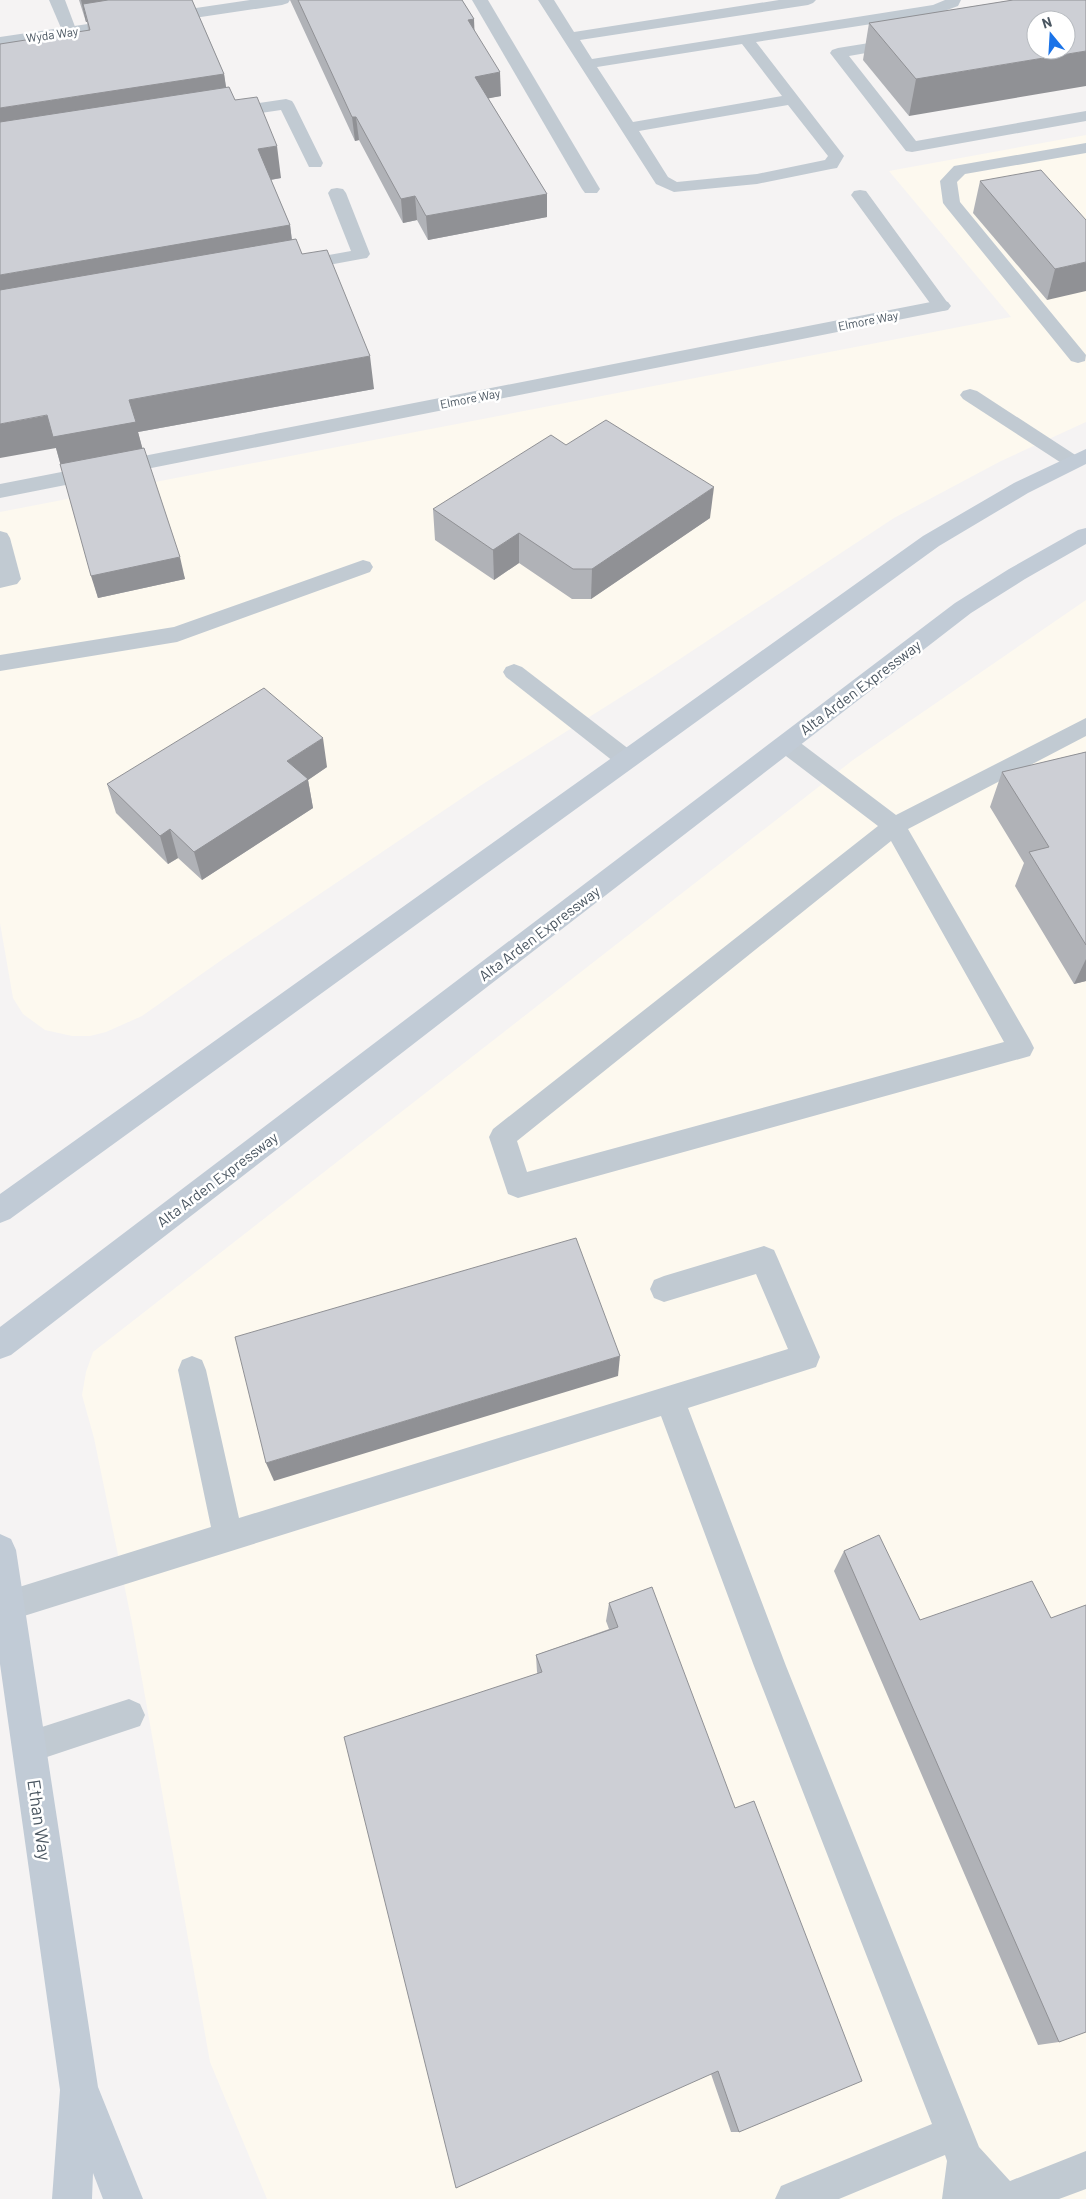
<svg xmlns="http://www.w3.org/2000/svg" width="1086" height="2199" viewBox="0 0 1086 2199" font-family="Barlow,sans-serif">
<rect width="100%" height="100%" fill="#f5f3f3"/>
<g fill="#fdf9ef">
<path d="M1086,135v287l-85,39 -107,57 -246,162 -165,104 -260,175 -81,57 -36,16 -16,4h-18l-27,-6 -22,-16 -10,-16 -13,-75v-411l1011,-195 -122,-146z"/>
<path d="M1086,600v1599h-819l-57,-137 -78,-439 -38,-185 -12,-43 4,-23 7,-20 760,-592z"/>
</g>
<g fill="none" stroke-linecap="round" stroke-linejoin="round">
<g fill="#c1cad2" fill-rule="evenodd">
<path d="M49,0h16l12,32 -3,3h-10z"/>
<path d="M472,0h16l112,189 -3,4h-12l-3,-4z"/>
<path d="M538,0h16l20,32 205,-32h37l-3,3 -5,2 -228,35 12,19 341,-54 12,-5h16l-3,6 -22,8 -180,28 88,114 -7,12 -6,1 -74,15 -83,8 -18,-8zM742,44l40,52 -149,26 -36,-55zM788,105l40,51 -3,4 -68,14 -80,8 -9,-5 -29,-46z"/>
<path d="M900,38l6,2 2,3 -2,3 -57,10 67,85 170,-30v10l-174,31 -6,-1 -76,-98 2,-3 6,-2z"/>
<path d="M286,99l6,2 2,3 29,59 -2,4h-12l-28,-57 -55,8 -6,-2 -2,-3 2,-3 6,-2z"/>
<path d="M1086,143v10l-121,21 -8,8 3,20 126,153 -1,6 -7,2 -7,-2 -125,-154 -3,-4 -3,-22 14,-15z"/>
<path d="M337,188l6,1 3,4 24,61 -3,4 -6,1 -65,12 -6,-1 -3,-4 3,-4 61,-11 -23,-58 3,-4z"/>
<path d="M860,190l6,1 81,111 3,4 -3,4 -6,1 -6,-1 -84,-115 3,-4z"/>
<path d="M970,389l7,2 103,67 3,4 -3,4 -7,2 -7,-2 -103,-67 -3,-4 3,-4z"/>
<path d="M0,531l7,2 3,5 11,41 -4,5 -17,4z"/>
<path d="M363,560l7,2 3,5 -3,5 -193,70 -177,29v-16l174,-28z"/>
<path d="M514,664l8,3 112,86 3,6 -3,6 -8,2 -8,-2 -112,-88 -3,-5 3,-5z"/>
<path d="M1086,718v18l-178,93 122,211 4,8 -4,8 -512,142 -10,-4 -19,-57 4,-8 385,-303 -100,-76 -3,-6 3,-6 8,-2 8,2 102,77zM891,841l113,201 -477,130 -10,-31z"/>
<path d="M764,1246l10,4 4,9 42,98 -4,10 -128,41 98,258 193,481 31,34 76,-30v38l-27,10h-117l5,-38 -2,-6 -106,44h-64l6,-13 151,-62 -178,-458 -93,-250 -653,205 -8,-4v-24l211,-66 -33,-157 4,-10 10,-4 10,4 4,10 33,148 549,-169 -32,-75 -92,28 -10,-4 -4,-9 4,-9 10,-4z"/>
<path d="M129,1699l11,5 5,11 -5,11 -111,37 -12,-4 -4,-12 4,-12z"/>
</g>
<g fill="#c1cad2" fill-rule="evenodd">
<path d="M250,0h40l-2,3 -6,2 -282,42v-10z"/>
<path d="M941,300l7,2 3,4 -3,4 -948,188v-14z"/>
</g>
<g fill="#c1cbd6" fill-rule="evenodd">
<path d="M1086,449v15l-58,29 -89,53 -929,673 -10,4v-29l923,-658 91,-53z"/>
<path d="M1086,528v16l-61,35 -54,34 -960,742 -11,4v-32l955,-724 54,-34 69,-39z"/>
<path d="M0,1534l11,5 5,11 82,537 45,112h-40l-10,-26 -1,26h-40l8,-109 -60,-426z"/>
</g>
</g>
<g fill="#b0b2b7">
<path d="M79,0h113l32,74 2,14 9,12 46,78 -10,2 19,45 2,15 10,14 72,135 -236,43 4,16 43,131 -87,19 -42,-150 32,-418 -1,-8h-1z"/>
<path d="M290,0h172l12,19v12l27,65 -13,2 59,96v23l-119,23 -11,-20 -14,3 -44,-83 -4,1z"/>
<path d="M1013,0l-104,116 -46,-56 6,-37z"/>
<path d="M980,181l106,39 -39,80 -74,-87z"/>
<path d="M566,445l144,73 -119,81h-19l-53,-36 -25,17 -59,-40 -2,-31z"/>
<path d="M1086,752v229l-12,3 -59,-98 9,-23 -34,-56 12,-35z"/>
<path d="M327,767l-19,13 5,28 -111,72 -24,-22 -10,6 -52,-51 -9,-29z"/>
<path d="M844,1551l76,69 131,-2 8,424 -21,3 -204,-474z"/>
<path d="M652,1587l87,545h-8l-20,-58 -174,-402 -1,-17 73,-26 -3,-8 3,-18z"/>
</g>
<g fill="#909195">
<path d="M81,0h105l-103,4 4,18h-1z"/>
<path d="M474,19l1,24 -7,-23z"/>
<path d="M1086,51v35l-177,30 7,-37z"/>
<path d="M500,72l1,24 -26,5v-24z"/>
<path d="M224,74l5,32 -229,36v-34z"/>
<path d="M352,117h4l3,23 -4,1z"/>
<path d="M277,146l4,32 -18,3 -5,-32z"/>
<path d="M547,194v23l-119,23 -2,-24z"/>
<path d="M415,196l2,24 -14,3 -2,-24z"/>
<path d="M290,225l4,33 -294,51v-34z"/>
<path d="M1086,262v29l-39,9 8,-31z"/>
<path d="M370,356l4,33 -236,43 6,22 -82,16 -6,-22 -56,10v-34z"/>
<path d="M714,487l-4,31 -119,81 1,-30z"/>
<path d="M519,533v30l-25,17 -1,-30z"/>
<path d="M180,557l5,22 -87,19 -7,-22z"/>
<path d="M323,738l4,29 -19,13 5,28 -111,72 -8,-28 93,-91z"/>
<path d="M170,829l8,29 -10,6 -8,-28z"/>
<path d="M1086,959v22l-12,3z"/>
<path d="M620,1356l-2,20 -344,105 -8,-18z"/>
</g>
<g fill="#cdcfd5" stroke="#909195" fill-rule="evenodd">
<path d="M108,0h84l32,74 -224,34v-64l90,-14 -7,-26z"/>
<path d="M298,0h164l12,19 -6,1 32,52 -25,5 72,117 -121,22 -11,-20 -14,3 -45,-82h-4z"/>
<path d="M1013,0h73v51l-170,28 -47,-56zM1036,20h30v30h-30z"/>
<path d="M229,87l6,13 22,-3 20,49 -19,3 32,76 -290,50v-153z"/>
<path d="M1041,170l45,50v42l-31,7 -75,-88z"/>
<path d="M296,239l6,15 25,-4 43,106 -241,44 7,22 -83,15 -6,-22 -47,9v-134z"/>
<path d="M606,420l108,67 -122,82h-19l-54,-36 -26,17 -60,-41 118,-74 15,10z"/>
<path d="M144,448l36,109 -89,19 -31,-112z"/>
<path d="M264,688l59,50 -36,23 21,18 -114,73 -24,-23 -10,7 -53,-52z"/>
<path d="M1086,752v193l-57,-93 20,-5 -47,-75z"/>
<path d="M576,1238l44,118 -354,107 -31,-126z"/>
<path d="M879,1535l41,85 112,-39 19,37 35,-13v427l-27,10 -215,-491z"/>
<path d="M652,1587l83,221 19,-7 108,280 -123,51 -21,-61 -262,117 -112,-451 198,-65 -6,-17 82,-28 -9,-24z"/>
</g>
<g text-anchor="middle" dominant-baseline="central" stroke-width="5" stroke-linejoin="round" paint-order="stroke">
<g font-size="12" fill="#4a5661" stroke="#fff">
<text transform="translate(52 34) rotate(-8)">Wyda Way</text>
<text transform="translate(868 320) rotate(-11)">Elmore Way</text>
<text transform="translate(470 398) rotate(-11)">Elmore Way</text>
</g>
<g font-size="15" fill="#4a5661" stroke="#fff">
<text transform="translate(860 687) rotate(-37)">Alta Arden Expressway</text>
<text transform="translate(539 933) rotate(-37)">Alta Arden Expressway</text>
<text transform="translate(217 1179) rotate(-37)">Alta Arden Expressway</text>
</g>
<g font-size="18" fill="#4a5661" stroke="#fff">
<text transform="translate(40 1820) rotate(82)">Ethan Way</text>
</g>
</g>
<g transform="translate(1051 35) rotate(342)"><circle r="24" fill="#ffffff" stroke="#b7bbc0"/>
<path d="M0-4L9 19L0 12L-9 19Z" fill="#1a73e8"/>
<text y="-8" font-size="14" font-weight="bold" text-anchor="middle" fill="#4a5661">N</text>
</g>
</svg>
